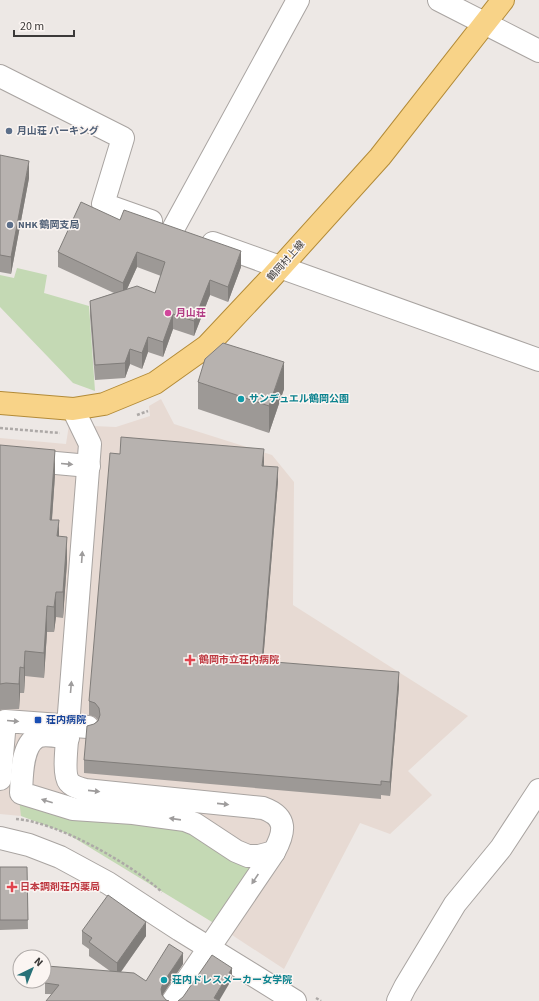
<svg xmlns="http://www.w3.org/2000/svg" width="539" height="1001" viewBox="0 0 539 1001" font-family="'Source Sans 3','Noto Sans JP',sans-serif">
<rect width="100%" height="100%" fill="#ede8e5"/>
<path fill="#e7dad3" d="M161,399l13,25 98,31 22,27 -1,123 175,111 -60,55 24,24 -42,39 -30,-11 -76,146 -253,-166 -10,13 -21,-2v-376l66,6 3,-19 47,2 34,-11 -1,-10z"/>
<g fill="#c4d9b4">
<path d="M17,268l30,7 -3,18 45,13 6,85 -22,-8 -73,-76v-32l14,3z"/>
<path d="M19,799l163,28 72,39 -37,59 -151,-92 -45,-17z"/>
</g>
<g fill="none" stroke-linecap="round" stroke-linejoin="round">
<defs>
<g id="minor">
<path d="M439,0l100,51"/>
<path d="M0,76l123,62 -20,66 48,17"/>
<path d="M173,229l125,-229"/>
<path d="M213,243l326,117"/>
<path d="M73,409l17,35 -22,282c0,12 -6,47 1,56 4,5 10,6 16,8l178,18c25,9 22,24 11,44l-101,149"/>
<path d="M0,458l89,8"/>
<path d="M68,738c-9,-1 -23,-5 -31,-1 -16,9 -15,40 -16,56l52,16 60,4 52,7 10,4 41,27 12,5h11l15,-4"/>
<path d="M0,779l5,-58 83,6"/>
<path d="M0,838l29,7 31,12 48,26 72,47 115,71"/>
<path d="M398,1001l7,-14 50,-83 46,-56 38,-58"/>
</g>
<path id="major" d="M0,403l73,6 31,-5 51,-21 52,-37 62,-66 111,-123 123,-157"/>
</defs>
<use href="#minor" stroke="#a9a4a1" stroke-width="24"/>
<use href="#major" stroke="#b38b38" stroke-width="24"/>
<g stroke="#ada9a7" stroke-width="2.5" stroke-dasharray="3 2" stroke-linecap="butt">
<path d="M137,415l11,-4"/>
<path d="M0,428l60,5"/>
<path d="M16,819c42,3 115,45 146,73"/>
<path d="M316,998l5,3"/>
</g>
<use href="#minor" stroke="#fff" stroke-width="22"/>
<use href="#major" stroke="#f8d388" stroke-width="22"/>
</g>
<g fill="#9d9996" fill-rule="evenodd">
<path d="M0,155l29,23 -18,96 -11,-2z"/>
<path d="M120,220l121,47 -13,35 -18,-7 -16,41 -21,-7 -10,28 -15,-5 -6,17 -12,-5 -5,14 -30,2 -5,-64v-15l24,-8 -56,-26v-15zM137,267l24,9 -6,17 -28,-4z"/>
<path d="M198,382l86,7 -15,44 -71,-24z"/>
<path d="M0,445l55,30 -3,45 7,16 8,26 -4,56 -7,-1 -2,15h-7l-3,46 -19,-2 -1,17h-4l-1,16h-13l-6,1z"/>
<path d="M264,463v3l14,15 -15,180 136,25 -9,110 -9,-1v4l-297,-26v-13l10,-36 4,-4 -3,-3 -6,-2v-14z"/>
<path d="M0,867h27l1,62 -28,1z"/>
<path d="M82,931l64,5 -25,36 25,9 37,-17 -21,32 -117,-2v-11l65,-12 -21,-15v-7l-7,-5z"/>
</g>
<g fill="#807d7a">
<path d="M29,161v17l-18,96v-17z"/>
<path d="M241,251v16l-13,35v-15z"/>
<path d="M137,252v15l-14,31v-15z"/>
<path d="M210,280v15l-16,41v-15z"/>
<path d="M173,314v15l-10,28v-15z"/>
<path d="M148,337v15l-6,17v-16z"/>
<path d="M130,349v15l-5,14v-15z"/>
<path d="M284,362v27l-15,44v-27z"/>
<path d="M264,449v14l-2,16v-13z"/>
<path d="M55,450v25l-5,70v-25z"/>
<path d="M278,467v14l-16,193v-13z"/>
<path d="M59,520v26l-2,-10z"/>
<path d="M67,537v25l-4,56v-26z"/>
<path d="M56,592v25l-2,15v-25z"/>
<path d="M47,606v26l-3,46v-25z"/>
<path d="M25,651v25l-1,17v-25z"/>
<path d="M20,667v26l-1,16v-25z"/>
<path d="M399,672v14l-9,110v-14z"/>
<path d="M146,922v14l-29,41v-14z"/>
<path d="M183,953v11l-20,30 -2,6v-11l2,-6z"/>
<path d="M232,968v11l-13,22 -5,-3z"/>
</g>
<g fill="#b7b2af" stroke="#807d7a">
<path d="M0,155l29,6 -18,96 -11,-2z"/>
<path d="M81,202l39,18 4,-10 117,41 -13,36 -18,-7 -16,41 -21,-7 -10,28 -15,-5 -6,16 -12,-4 -5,14 -30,2 -5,-64 47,-15 18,7 10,-31 -28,-10 -14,31 -65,-31z"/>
<path d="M223,343l61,19 -15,44 -71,-24 7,-23z"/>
<path d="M121,437l143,12 -2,17 16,1 -16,194 137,11 -9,110 -9,-1v4l-297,-25 3,-34 7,-2 4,-3 2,-6 -1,-7 -4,-5 -6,-2 21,-248 10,1z"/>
<path d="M0,445l55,5 -5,70h9l-2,16 10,1 -4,55h-7l-2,15 -7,-1 -3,47 -19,-2 -1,17 -4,-1 -1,17 -13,-1 -6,1z"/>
<path d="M0,867h27l1,53h-28z"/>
<path d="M108,895l38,27 -29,41 -28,-21 3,-4 -10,-7z"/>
<path d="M169,944l14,9 -20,30 -2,6 1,6 4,5 3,1h-123l13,-16 -14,-2 2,-17 87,7 12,8z"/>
<path d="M212,955l20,13 -18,30 6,3h-42l5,-4z"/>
</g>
<defs><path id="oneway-solid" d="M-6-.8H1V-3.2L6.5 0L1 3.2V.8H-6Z"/></defs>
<g fill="#9e9c9c">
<use href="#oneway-solid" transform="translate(67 464) rotate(5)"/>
<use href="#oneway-solid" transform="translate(82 557) rotate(-86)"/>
<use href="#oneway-solid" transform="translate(71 687) rotate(-85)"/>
<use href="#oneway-solid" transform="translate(13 721) rotate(5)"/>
<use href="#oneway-solid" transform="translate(94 791) rotate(6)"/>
<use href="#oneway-solid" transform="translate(47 801) rotate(-162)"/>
<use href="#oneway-solid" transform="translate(223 804) rotate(6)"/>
<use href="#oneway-solid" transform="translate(175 819) rotate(-172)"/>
<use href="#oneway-solid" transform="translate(255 879) rotate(124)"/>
</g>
<g fill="#5c6f8a" stroke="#fbf5f2" stroke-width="1.5">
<circle cx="9" cy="131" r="4"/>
<circle cx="10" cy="225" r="4"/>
</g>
<circle fill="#d1479c" stroke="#fbf5f2" stroke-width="1.5" cx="168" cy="313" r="4"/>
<g fill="#0f9aa8" stroke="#fbf5f2" stroke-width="1.5">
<circle cx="241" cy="399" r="4"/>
<circle cx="164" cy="980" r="4"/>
</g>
<g fill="#e0444e" stroke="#fbf5f2" stroke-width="1.5">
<path d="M188 654h4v4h4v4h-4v4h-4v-4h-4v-4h4z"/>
<path d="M10 881h4v4h4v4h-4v4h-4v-4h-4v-4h4z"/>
</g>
<rect fill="#1a4fb4" stroke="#fbf5f2" stroke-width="1.5" x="34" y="716" width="8" height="8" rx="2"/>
<g text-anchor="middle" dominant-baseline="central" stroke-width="3" stroke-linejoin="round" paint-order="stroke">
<g font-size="10" font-weight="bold" fill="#4e5e75" stroke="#fbf5f2" text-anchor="start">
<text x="17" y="131">月山荘 パーキング</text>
<text x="18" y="225">NHK 鶴岡支局</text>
</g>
<g font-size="10" fill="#3c3a39" stroke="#fbf5f2">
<text transform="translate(286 261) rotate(-48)">鶴岡村上線</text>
</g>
<g font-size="10" font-weight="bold" fill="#b23c85" stroke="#fbf5f2" text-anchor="start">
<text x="176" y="313">月山荘</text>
</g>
<g font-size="10" font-weight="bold" fill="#0d838f" stroke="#fbf5f2" text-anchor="start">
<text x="249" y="399">サンデュエル鶴岡公園</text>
<text x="172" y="980">荘内ドレスメーカー女学院</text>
</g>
<g font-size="10" font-weight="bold" fill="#be3a42" stroke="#fbf5f2" text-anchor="start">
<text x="199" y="660">鶴岡市立荘内病院</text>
<text x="20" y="887">日本調剤荘内薬局</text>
</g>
<g font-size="10" font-weight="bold" fill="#164399" stroke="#fbf5f2" text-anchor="start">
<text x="46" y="720">荘内病院</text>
</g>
</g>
<g transform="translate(32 969) rotate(43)"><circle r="19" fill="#fbf5f2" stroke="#afaaa8"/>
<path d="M0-3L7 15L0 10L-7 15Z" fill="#277178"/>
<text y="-6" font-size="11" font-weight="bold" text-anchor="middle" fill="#3c3a39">N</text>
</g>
<path d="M14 30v6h60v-6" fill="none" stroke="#3c3a39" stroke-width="2"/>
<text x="20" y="30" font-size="12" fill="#3c3a39" stroke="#fbf5f2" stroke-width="3" paint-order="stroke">20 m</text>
</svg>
